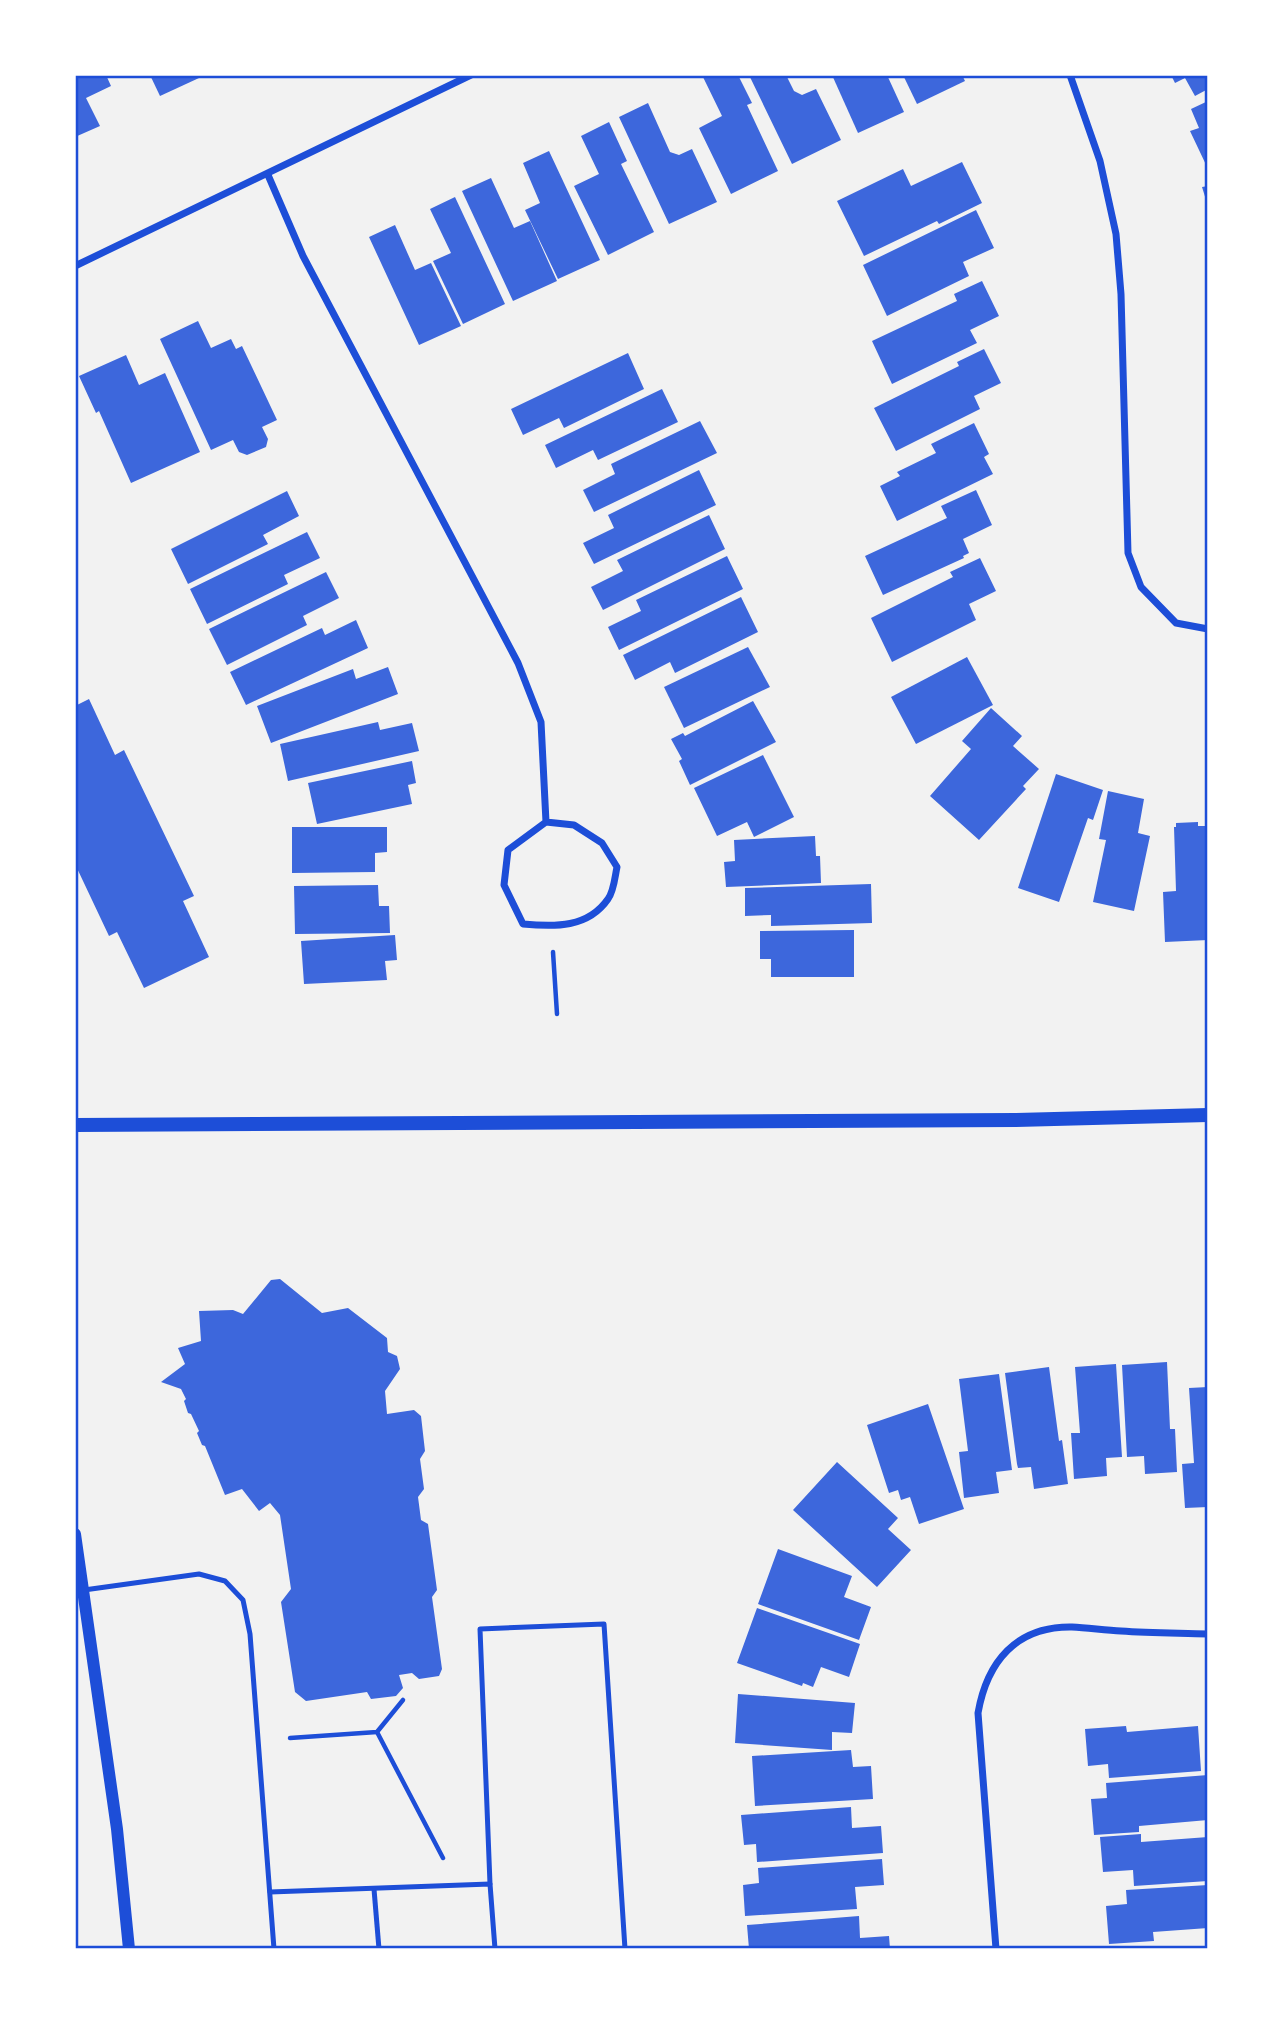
<svg xmlns="http://www.w3.org/2000/svg" width="1283" height="2024" viewBox="0 0 1283 2024" font-family="Arial,sans-serif">
<rect width="100%" height="100%" fill="#f2f2f2"/>
<g fill="#3d67dc">
<path d="M75,75h31l5,11 -25,12 14,28 -25,11z"/>
<path d="M150,75h48l1,3 -39,18z"/>
<path d="M708,75h30l14,28 -5,2 31,66 -47,23 -32,-66 23,-12 -19,-39z"/>
<path d="M749,75h37l8,16 8,4 14,-6 25,51 -49,24z"/>
<path d="M832,75h55l17,37 -46,21z"/>
<path d="M903,75h59l3,6 -48,23z"/>
<path d="M1171,75h37v14l-13,7 -10,-18 -10,5z"/>
<path d="M1208,101v68l-18,-38 9,-3 -8,-19z"/>
<path d="M648,103l22,49 9,3 13,-6 25,53 -48,22 -50,-107z"/>
<path d="M609,122l18,39 -6,3 33,68 -46,23 -34,-69 25,-12 -18,-38z"/>
<path d="M549,151l51,109 -42,19 -33,-69 15,-7 -17,-40z"/>
<path d="M962,162l20,41 -43,21 -2,-3 -73,35 -27,-55 66,-32 8,17z"/>
<path d="M491,178l23,50 16,-7 27,60 -44,20 -51,-110z"/>
<path d="M1208,186v17h-1l-5,-16z"/>
<path d="M455,197l50,107 -42,20 -30,-63 18,-8 -21,-44z"/>
<path d="M976,210l18,38 -31,14 6,14 -82,40 -24,-51z"/>
<path d="M395,225l20,45 16,-7 30,63 -42,19 -50,-108z"/>
<path d="M982,281l17,35 -29,14 7,13 -85,41 -20,-43 85,-40 -3,-7z"/>
<path d="M198,321l13,27 20,-9 5,10 6,-3 35,74 -15,7 6,12 -2,8 -19,8 -8,-3 -6,-12 -22,10 -51,-111z"/>
<path d="M984,349l17,34 -27,13 6,13 -84,42 -22,-43 85,-42 -2,-4z"/>
<path d="M628,353l16,36 -80,39 -5,-10 -36,17 -12,-26z"/>
<path d="M126,355l13,30 26,-12 35,79 -69,31 -32,-72 -3,2 -17,-37z"/>
<path d="M662,389l16,33 -80,38 -5,-10 -37,18 -11,-23z"/>
<path d="M700,421l17,32 -123,59 -11,-22 32,-16 -4,-10z"/>
<path d="M974,423l15,31 -5,3 9,17 -96,47 -17,-35 20,-10 -3,-4 39,-19 -5,-9z"/>
<path d="M699,470l17,35 -122,59 -11,-21 31,-15 -6,-13z"/>
<path d="M976,490l16,35 -29,14 6,14 -6,3 1,2 -81,37 -18,-39 82,-38 -6,-12z"/>
<path d="M287,491l12,25 -36,19 5,9 -80,40 -17,-35z"/>
<path d="M709,515l16,34 -122,61 -12,-23 32,-16 -6,-11z"/>
<path d="M307,532l13,26 -36,17 4,9 -81,40 -17,-35z"/>
<path d="M727,556l16,33 -124,61 -11,-23 33,-16 -5,-11z"/>
<path d="M980,558l16,33 -27,13 7,16 -84,42 -21,-44 82,-41 -3,-5z"/>
<path d="M326,572l13,26 -36,18 4,9 -80,40 -18,-36z"/>
<path d="M741,597l17,35 -83,41 -5,-11 -35,18 -12,-25z"/>
<path d="M356,620l12,28 -122,57 -16,-33 92,-44 3,7z"/>
<path d="M748,647l22,40 -86,41 -20,-41z"/>
<path d="M967,657l26,48 -77,39 -25,-47z"/>
<path d="M388,667l10,27 -127,49 -14,-37 96,-37 3,10z"/>
<path d="M89,699l26,56 9,-5 70,146 -11,5 26,56 -65,31 -27,-56 -8,4 -34,-72v-158z"/>
<path d="M753,701l23,41 -86,43 -11,-24 3,-2 -11,-20 12,-6 2,3z"/>
<path d="M991,708l31,28 -9,10 26,23 -16,17 3,3 -47,51 -49,-44 41,-47 -9,-8z"/>
<path d="M378,722l2,8 32,-7 7,28 -131,30 -8,-37z"/>
<path d="M763,755l31,62 -40,20 -7,-15 -30,14 -23,-48z"/>
<path d="M412,761l4,22 -8,2 4,19 -95,20 -9,-41z"/>
<path d="M1056,774l47,16 -10,30 -5,-2 -29,84 -41,-14z"/>
<path d="M1108,791l36,8 -6,34 12,3 -16,75 -41,-9 13,-62 -7,-1z"/>
<path d="M1198,822v4h10v114l-43,2 -2,-50 13,-1 -2,-64h2v-4z"/>
<path d="M292,827h95v25l-12,1v19l-83,1z"/>
<path d="M815,836l1,20h4l1,27 -95,4 -2,-25 11,-1 -1,-21z"/>
<path d="M871,884l1,39 -101,3v-11l-26,1v-28z"/>
<path d="M378,885l1,21h10l1,27 -95,1 -1,-48z"/>
<path d="M854,930v47h-83v-18h-11v-28z"/>
<path d="M395,935l2,25 -12,1 2,19 -83,4 -3,-43z"/>
<path d="M280,1279l42,34 26,-5 39,30 1,14 9,4 3,13 -15,22 2,23 27,-4 7,6 4,35 -5,8 4,30 -6,8 3,23 7,4 9,66 -5,7 10,72 -3,7 -20,3 -7,-6 -13,2 4,13 -7,8 -25,3 -4,-7 -61,9 -11,-9 -14,-90 10,-13 -11,-74 -10,-12 -11,8 -17,-22 -17,6 -20,-49 -3,-1 -5,-12 2,-2 -8,-17 -3,-1 -4,-12 2,-2 -5,-10 -20,-7 24,-18 -7,-16 23,-7 -2,-30 34,-1 10,4 28,-34z"/>
<path d="M1167,1362l3,67h5l2,43 -32,2 -1,-18 -17,1 -5,-92z"/>
<path d="M1116,1364l6,93 -16,1 1,18 -33,3 -3,-46h9l-5,-66z"/>
<path d="M1049,1367l10,74 3,-1 6,44 -34,5 -3,-22 -13,1 -1,-4 -12,-91z"/>
<path d="M999,1374l13,96 -16,2 3,21 -35,5 -5,-46 9,-1 -9,-72z"/>
<path d="M1208,1387v120l-23,1 -3,-44 12,-1 -5,-75z"/>
<path d="M928,1404l36,105 -45,15 -9,-27 -9,3 -3,-10 -9,3 -22,-68z"/>
<path d="M837,1462l61,56 -10,11 23,21 -34,37 -84,-77z"/>
<path d="M778,1549l74,27 -8,21 27,10 -12,33 -101,-36z"/>
<path d="M757,1608l103,36 -11,33 -28,-10 -8,20 -10,-4 -1,3 -65,-23z"/>
<path d="M738,1694l117,9 -3,30 -20,-1v18l-97,-7z"/>
<path d="M1126,1726l1,6 71,-6 3,45 -92,7 -1,-14 -20,2 -3,-37z"/>
<path d="M851,1750l2,17 18,-1 2,33 -118,7 -3,-50z"/>
<path d="M1208,1775v45l-69,6v6l-45,3 -3,-36 16,-1 -1,-15z"/>
<path d="M851,1807l1,21 29,-2 2,27 -126,9 -1,-18 -12,1 -3,-30z"/>
<path d="M1141,1834v8l67,-5v44l-74,5 -1,-16 -30,2 -3,-35z"/>
<path d="M882,1859l2,26 -29,2 2,22 -112,7 -2,-31 16,-2 -1,-15z"/>
<path d="M1208,1885v43l-55,4 1,9 -45,3 -3,-38 21,-2 -1,-14z"/>
<path d="M859,1916l1,22 29,-2 1,13h-141l-2,-24z"/>
</g>
<g fill="none" stroke-linecap="round" stroke-linejoin="round">
<g stroke="#1d4ed8" stroke-width="4.5">
<path d="M553,952l4,62"/>
<path d="M377,1732l66,126"/>
<path d="M290,1738l87,-6 26,-32"/>
</g>
<g stroke="#1d4ed8" stroke-width="5">
<path d="M84,1590l115,-16 26,7 18,19 7,34 24,315"/>
<path d="M490,1884l-10,-255 124,-5 21,325"/>
<path d="M374,1889l5,60"/>
<path d="M270,1892l220,-8 5,65"/>
</g>
<g stroke="#1d4ed8" stroke-width="7">
<path d="M1070,75l30,86 16,73 5,60 7,259 13,34 35,36 32,6"/>
<path d="M268,175l35,81 215,407 23,59 5,100 -38,28 -4,35 19,39c32,3 65,4 85,-25 6,-8 7,-23 9,-32l-15,-24 -28,-18 -28,-3"/>
<path d="M75,266l396,-191"/>
<path d="M996,1949l-18,-236c9,-51 38,-87 94,-86 16,1 33,3 49,4 29,2 58,2 87,3"/>
</g>
<path stroke="#1d4ed8" stroke-width="12" d="M75,1534l42,295 12,120"/>
<path stroke="#1d4ed8" stroke-width="14" d="M75,1125l940,-5 193,-5"/>
</g>
<rect width="1283" height="2024" fill="none" stroke="#ffffff" stroke-width="154"/>
<rect x="77" y="77" width="1129" height="1870" fill="none" stroke="#1d4ed8" stroke-width="2.5"/>
</svg>
